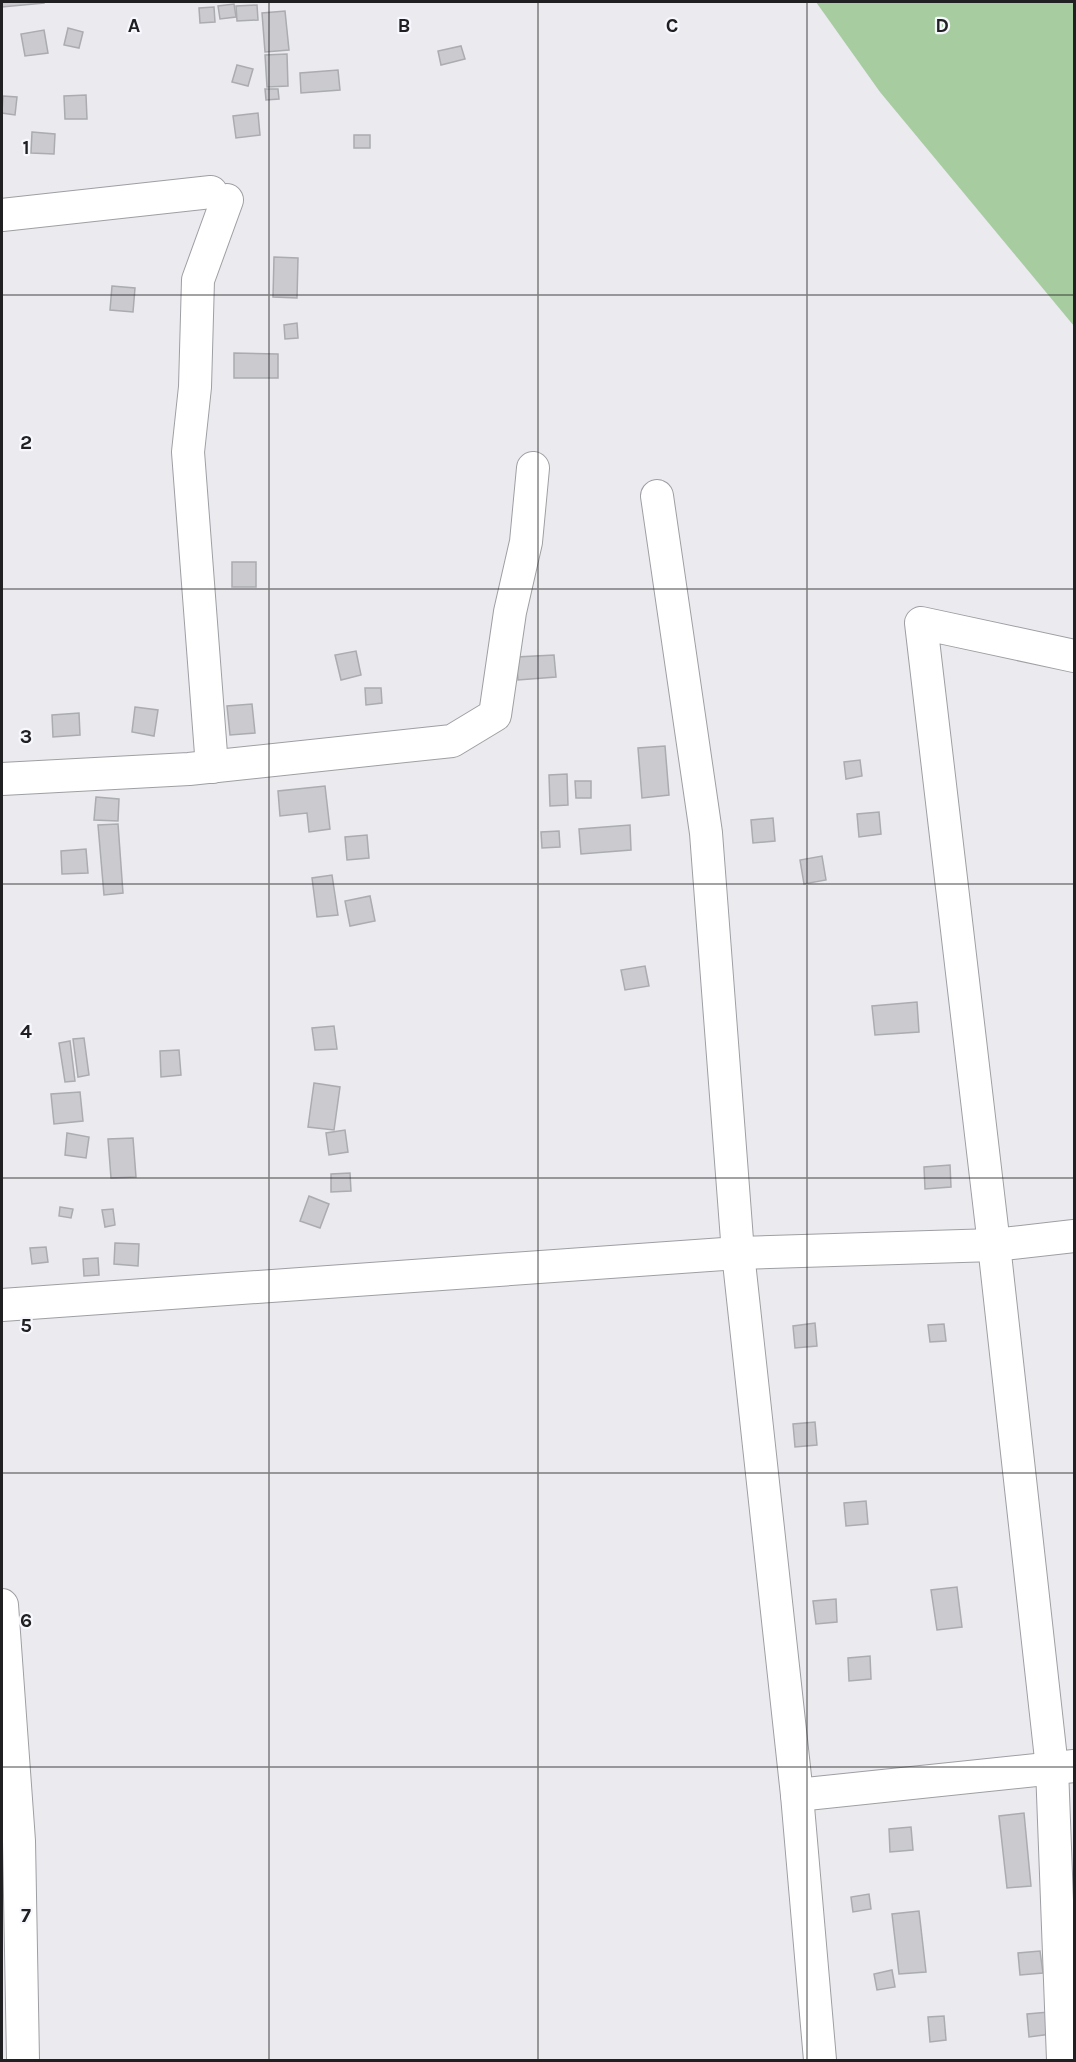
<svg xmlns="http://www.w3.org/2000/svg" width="1076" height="2062" viewBox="0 0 1076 2062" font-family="Karla,sans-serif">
<rect width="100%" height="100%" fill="#eaeaef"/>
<path fill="#a6cc9f" d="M816,2h258v324l-194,-234z"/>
<g fill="#cacacf" stroke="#abacb0" stroke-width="1.5">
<path d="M2,2h42v1l-42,4z"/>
<path d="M234,4l2,13 -16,2 -2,-13z"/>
<path d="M257,5l1,15 -21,1 -1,-15z"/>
<path d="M214,7l1,15 -15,1 -1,-15z"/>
<path d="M285,11l4,39 -24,2 -3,-39z"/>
<path d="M68,28l15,4 -4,16 -15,-3z"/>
<path d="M44,30l4,23 -23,3 -4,-22z"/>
<path d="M461,46l4,13 -24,6 -3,-14z"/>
<path d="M287,54l1,32 -21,1 -2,-32z"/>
<path d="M237,65l16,4 -5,17 -16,-4z"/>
<path d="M338,70l2,20 -39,3 -1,-20z"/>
<path d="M265,89h13l1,10 -13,1z"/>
<path d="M86,95l1,24h-22l-1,-23z"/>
<path d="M3,96l14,1 -2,18 -13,-2z"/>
<path d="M258,113l2,22 -24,3 -3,-22z"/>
<path d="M32,132l23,2 -1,20 -23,-1z"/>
<rect x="354" y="135" width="16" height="13"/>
<path d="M274,257l24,1 -1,40 -24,-1z"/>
<path d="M112,286l23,2 -2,24 -23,-2z"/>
<path d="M297,323l1,15 -13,1 -1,-14z"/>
<path d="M234,353l44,1v24h-44z"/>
<rect x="232" y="562" width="24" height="25"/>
<path d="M356,651l5,24 -20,5 -6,-25z"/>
<path d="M554,655l2,22 -38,3 -2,-23z"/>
<path d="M365,688h16l1,15 -16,2z"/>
<path d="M252,704l3,29 -25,2 -3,-29z"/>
<path d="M135,707l23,3 -4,26 -22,-4z"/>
<path d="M79,713l1,22 -27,2 -1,-22z"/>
<path d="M665,746l4,49 -27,3 -4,-50z"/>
<path d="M860,760l2,16 -16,3 -2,-17z"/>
<path d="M567,774l1,31 -18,1 -1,-31z"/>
<path d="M575,781h16v17h-15z"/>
<path d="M325,786l5,43 -21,3 -2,-19 -27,3 -2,-25z"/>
<path d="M96,797l23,2 -1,22 -24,-1z"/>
<path d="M879,812l2,22 -22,3 -2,-23z"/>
<path d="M773,818l2,23 -22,2 -2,-23z"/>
<path d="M118,824l5,69 -19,2 -6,-70z"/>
<path d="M630,825l1,25 -50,4 -2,-25z"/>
<path d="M559,831l1,16 -18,1 -1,-16z"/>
<path d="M367,835l2,23 -22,2 -2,-23z"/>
<path d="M86,849l2,24 -26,1 -1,-23z"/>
<path d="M822,856l4,24 -22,4 -4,-24z"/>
<path d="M332,875l6,40 -21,2 -5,-39z"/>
<path d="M370,896l5,25 -25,5 -5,-25z"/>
<path d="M645,966l4,20 -24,4 -4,-20z"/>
<path d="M917,1002l2,30 -44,3 -3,-29z"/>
<path d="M334,1026l3,23 -22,1 -3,-22z"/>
<path d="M84,1038l5,37 -11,2 -5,-38z"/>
<path d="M70,1041l5,40 -10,1 -6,-39z"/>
<path d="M179,1050l2,25 -20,2 -1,-26z"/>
<path d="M314,1083l26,4 -6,43 -26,-3z"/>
<path d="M80,1092l3,29 -29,3 -3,-30z"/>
<path d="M345,1130l3,22 -19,3 -3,-22z"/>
<path d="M67,1133l22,4 -3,21 -21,-3z"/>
<path d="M133,1138l3,39 -25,1 -3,-39z"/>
<path d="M950,1165l1,22 -26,2 -1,-22z"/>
<path d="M350,1173l1,18 -20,1v-18z"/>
<path d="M309,1196l20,8 -9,24 -20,-7z"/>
<path d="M60,1207l13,2 -2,9 -12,-2z"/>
<path d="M113,1209l2,16 -10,2 -3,-17z"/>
<path d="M115,1243l24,1 -1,22 -24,-2z"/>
<path d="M46,1247l2,15 -16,2 -2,-16z"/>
<path d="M98,1258l1,17 -15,1 -1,-17z"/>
<path d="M815,1323l2,23 -22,2 -2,-22z"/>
<path d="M944,1324l2,17 -16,1 -2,-17z"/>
<path d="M815,1422l2,23 -22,2 -2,-23z"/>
<path d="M866,1501l2,23 -22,2 -2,-23z"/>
<path d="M957,1587l5,40 -25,3 -6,-40z"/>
<path d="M836,1599l1,23 -21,2 -3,-23z"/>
<path d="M870,1656l1,23 -22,2 -1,-23z"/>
<path d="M1024,1813l7,73 -24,2 -8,-72z"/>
<path d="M911,1827l2,23 -23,2 -1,-23z"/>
<path d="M869,1894l2,15 -18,3 -2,-15z"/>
<path d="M919,1911l7,61 -27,2 -7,-60z"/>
<path d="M1040,1951l3,22 -23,2 -2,-22z"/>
<path d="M892,1970l3,17 -18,3 -3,-16z"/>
<path d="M1049,2012l2,22 -22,3 -2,-23z"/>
<path d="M944,2016l2,24 -16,2 -2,-25z"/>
</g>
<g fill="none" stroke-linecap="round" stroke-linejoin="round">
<defs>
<g id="street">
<path d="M2,215l209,-23"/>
<path d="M657,496l49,337 32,420 59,542 23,265"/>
<path d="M212,767l-24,-315 7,-65 3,-107 29,-80"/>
<path d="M2,779l187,-10 263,-28 43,-26 15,-103 16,-70 7,-74"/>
<path d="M2,1305l736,-52 256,-8 80,-9"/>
<path d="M2,1605l17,236 4,219"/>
<path d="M797,1795l277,-29"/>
<path d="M1063,2060l-11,-292 -58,-523 -73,-622 153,33"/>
</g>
</defs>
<use href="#street" stroke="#9e9fa3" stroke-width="34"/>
<use href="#street" stroke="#fff" stroke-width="32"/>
</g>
<path fill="none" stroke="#202022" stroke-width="1.5" stroke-opacity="0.55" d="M269,2v2058M538,2v2058M807,2v2058M2,295h1072M2,589h1072M2,884h1072M2,1178h1072M2,1473h1072M2,1767h1072"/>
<g font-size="20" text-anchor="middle" font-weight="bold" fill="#202022" stroke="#f7f8fd" stroke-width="4.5" stroke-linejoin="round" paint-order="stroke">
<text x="134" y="32">A</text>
<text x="404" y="32">B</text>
<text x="672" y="32">C</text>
<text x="942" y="32">D</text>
<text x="26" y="154">1</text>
<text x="26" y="449">2</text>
<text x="26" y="743">3</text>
<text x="26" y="1038">4</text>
<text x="26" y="1332">5</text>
<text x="26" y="1627">6</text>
<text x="26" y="1922">7</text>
</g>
<rect width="1076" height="2062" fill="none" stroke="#202022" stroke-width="6"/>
</svg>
